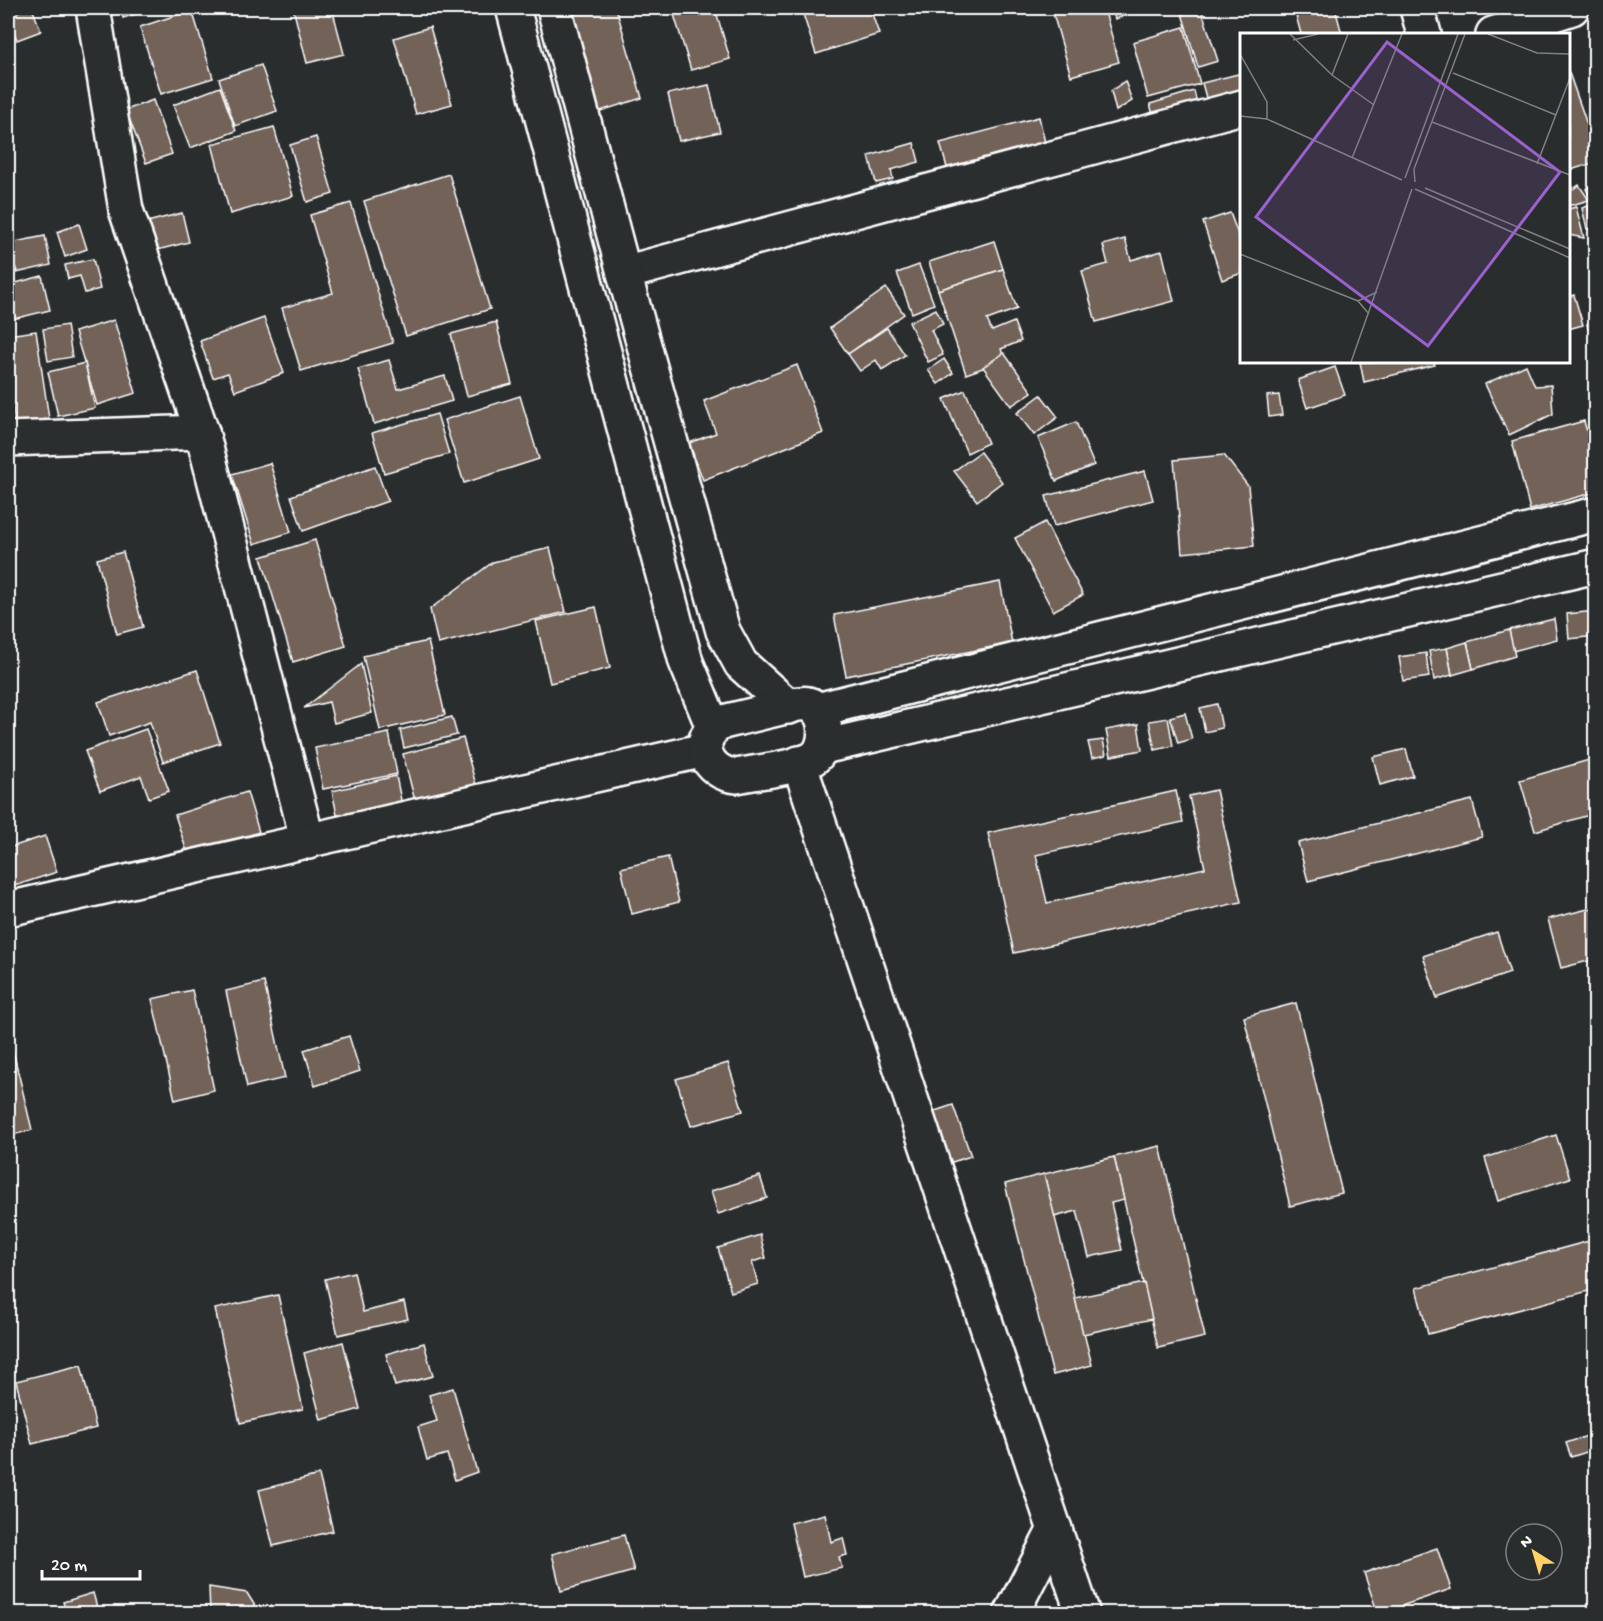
<svg xmlns="http://www.w3.org/2000/svg" width="1603" height="1621" viewBox="0 0 1603 1621" font-family="'Gochi Hand',sans-serif">
<rect width="100%" height="100%" fill="#2a2d2e"/>
<filter id="ink" filterUnits="userSpaceOnUse"><feTurbulence type="fractalNoise" baseFrequency=".0167" numOctaves="2"/><feDisplacementMap in="SourceGraphic" scale="12" xChannelSelector="R" yChannelSelector="G"/><feConvolveMatrix kernelMatrix="1 2 1 2 8 2 1 2 1" color-interpolation-filters="sRGB"/></filter>
<g filter="url(#ink)">
<g fill="#726259" stroke="#fff" stroke-width="1.5">
<path d="M28,8h4l9,23 -24,9 -9,-25z"/>
<path d="M120,8h35l-32,10z"/>
<path d="M293,8h39l12,46 -37,9z"/>
<path d="M563,8h53l26,90 -48,15z"/>
<path d="M672,8h43l15,51 -39,11z"/>
<path d="M757,8h20l-18,5z"/>
<path d="M801,8h69l9,26 -63,20z"/>
<path d="M1059,8h45l15,54 -48,14 -19,-66z"/>
<path d="M1112,8h28l1,2 -26,9z"/>
<path d="M1191,8h10l17,53 -20,6 -17,-57z"/>
<path d="M1294,8h41l7,26h-41z"/>
<path d="M192,10l21,68 -52,16 -21,-67z"/>
<path d="M430,27l22,77 -36,10 -22,-76z"/>
<path d="M1184,27l16,57 -52,14 -15,-56z"/>
<path d="M261,65l16,46 -42,15 -16,-47z"/>
<path d="M1568,70l28,80v12l-28,9z"/>
<path d="M1242,73v30l-32,9 -8,-29z"/>
<path d="M1125,81l7,20 -16,10 -5,-20z"/>
<path d="M709,85l11,47 -41,9 -11,-47z"/>
<path d="M220,87l16,44 -46,17 -17,-43z"/>
<path d="M1194,91l5,21 -43,13 -6,-21z"/>
<path d="M153,100l19,54 -26,9 -20,-53z"/>
<path d="M1039,117l8,34 -97,27 -10,-35z"/>
<path d="M274,127l19,69 -63,18 -18,-70z"/>
<path d="M316,137l17,57 -26,8 -17,-57z"/>
<path d="M914,143l5,19 -28,8 2,9 -17,4 -7,-27z"/>
<path d="M449,174l41,135 -84,27 -42,-135z"/>
<path d="M1568,181l5,8 6,-4 10,15 -21,6z"/>
<path d="M1596,184v16l-3,2 -7,-13z"/>
<path d="M351,203l42,140 -92,28 -19,-63 51,-15 -23,-78z"/>
<path d="M1596,203v18l-2,1 -3,-18z"/>
<path d="M1588,206l5,22 -6,1 -5,-21z"/>
<path d="M1576,207l8,31 -16,-3v-26z"/>
<path d="M182,213l7,29 -36,9 -6,-29z"/>
<path d="M1230,213l12,32v28l-20,7 -19,-58z"/>
<path d="M79,224l8,25 -22,8 -8,-25z"/>
<path d="M45,236l6,29 -35,8 -6,-30z"/>
<path d="M1125,239l6,21 31,-9 12,50 -78,21 -14,-51 26,-7 -5,-19z"/>
<path d="M994,241l9,28 -65,21 -9,-28z"/>
<path d="M8,253l9,18 -9,5z"/>
<path d="M93,259l7,30 -15,4 -5,-17 -12,3 -3,-14z"/>
<path d="M919,265l15,39 -22,9 -15,-40z"/>
<path d="M1003,269l14,40 -30,11 5,11 22,-9 7,19 -20,8 4,11 -39,14 -28,-84z"/>
<path d="M42,276l8,34 -41,10 -1,-35z"/>
<path d="M886,288l18,26 -56,40 -18,-26z"/>
<path d="M1574,295l9,30 -15,4v-32z"/>
<path d="M936,309l7,15 -12,6 12,25 -15,7 -19,-40z"/>
<path d="M264,318l20,55 -49,18 -7,-18 -15,5 -13,-37z"/>
<path d="M1595,319l1,24 -4,1 -5,-20z"/>
<path d="M114,320l22,73 -39,12 -22,-73z"/>
<path d="M496,322l16,62 -45,12 -16,-62z"/>
<path d="M67,325l5,32 -24,4 -5,-32z"/>
<path d="M887,328l18,27 -23,15 -6,-10 -16,11 -12,-17z"/>
<path d="M36,331l13,88 -34,5 -7,-55v-34z"/>
<path d="M1004,353l28,39 -21,14 -28,-39z"/>
<path d="M944,359l9,14 -15,11 -10,-14z"/>
<path d="M389,360l9,29 47,-13 7,25 -78,23 -16,-55z"/>
<path d="M1360,362h74l1,3 -71,17z"/>
<path d="M85,363l10,45 -37,8 -10,-44z"/>
<path d="M797,365l26,68 -120,47 -14,-37 27,-10 -12,-32z"/>
<path d="M1526,365l9,21 16,-1 2,29 -44,21 -24,-51z"/>
<path d="M1335,367l10,28 -38,13 -9,-28z"/>
<path d="M965,390l23,53 -21,10 -23,-54z"/>
<path d="M1041,395l17,22 -24,18 -17,-22z"/>
<path d="M1279,395l3,20 -13,2 -2,-21z"/>
<path d="M520,396l19,63 -75,24 -20,-63z"/>
<path d="M437,414l12,40 -65,19 -12,-40z"/>
<path d="M1584,421l12,43v28l-66,18 -18,-69z"/>
<path d="M1076,422l18,43 -38,16 -18,-43z"/>
<path d="M980,452l22,30 -25,19 -23,-30z"/>
<path d="M1224,455l24,31 6,60 -72,7 -8,-93z"/>
<path d="M270,463l21,69 -37,12 -22,-70z"/>
<path d="M375,466l13,35 -85,30 -12,-35z"/>
<path d="M1145,471l8,29 -99,26 -8,-30z"/>
<path d="M1045,522l38,73 -30,16 -38,-73z"/>
<path d="M315,540l31,106 -53,16 -32,-105z"/>
<path d="M550,548l16,64 -128,32 -8,-35 63,-47z"/>
<path d="M123,552l20,75 -26,7 -20,-75z"/>
<path d="M1000,582l12,61 -166,33 -12,-61z"/>
<path d="M596,607l14,61 -60,15 -14,-62z"/>
<path d="M1596,611v25l-27,3 -2,-25z"/>
<path d="M1554,619l3,20 -44,12 -4,-21z"/>
<path d="M1509,630l6,26 -42,13 -6,-27z"/>
<path d="M428,641l17,74 -65,15 -17,-74z"/>
<path d="M1467,642l6,27 -21,6 -5,-27z"/>
<path d="M1447,648l5,27 -18,5 -5,-29z"/>
<path d="M1426,653l3,24 -26,4 -4,-24z"/>
<path d="M361,664l11,49 -38,10 -5,-21 -25,6z"/>
<path d="M197,670l23,73 -57,19 -13,-40 -41,14 -11,-34z"/>
<path d="M1217,704l5,24 -17,4 -5,-24z"/>
<path d="M1185,713l7,26 -14,4 -8,-26z"/>
<path d="M452,717l5,18 -53,13 -4,-18z"/>
<path d="M1168,718l5,28 -18,4 -6,-29z"/>
<path d="M1138,724l4,26 -31,6 -5,-26z"/>
<path d="M146,729l23,62 -20,7 -8,-22 -41,15 -15,-40z"/>
<path d="M389,733l8,41 -74,15 -8,-41z"/>
<path d="M463,738l13,47 -61,16 -12,-47z"/>
<path d="M1103,740l3,15 -14,3 -4,-16z"/>
<path d="M1406,749l7,27 -33,9 -7,-28z"/>
<path d="M1596,758v55l-61,18 -15,-51z"/>
<path d="M396,776l7,34 -64,14 -7,-33z"/>
<path d="M1216,790l25,112 -227,51 -26,-120 188,-42 7,31 -147,33 11,48 158,-35 -16,-72z"/>
<path d="M247,792l12,40 -71,23 -13,-40z"/>
<path d="M1472,800l10,37 -174,44 -10,-38z"/>
<path d="M45,836l12,36 -49,16v-40z"/>
<path d="M668,857l11,45 -47,12 -11,-46z"/>
<path d="M1596,907v52l-35,9 -13,-49z"/>
<path d="M1497,932l13,41 -73,25 -14,-42z"/>
<path d="M264,982l21,96 -38,9 -21,-96z"/>
<path d="M192,990l22,100 -39,10 -23,-101z"/>
<path d="M1296,1003l46,190 -52,13 -46,-189z"/>
<path d="M8,1030l24,100 -24,6z"/>
<path d="M349,1036l11,35 -45,15 -11,-36z"/>
<path d="M728,1063l15,48 -52,15 -15,-47z"/>
<path d="M953,1105l18,51 -22,7 -17,-51z"/>
<path d="M1556,1135l14,43 -72,23 -13,-43z"/>
<path d="M1160,1146l45,191 -47,11 -44,-191z"/>
<path d="M1114,1157l10,43 -13,3 11,47 -33,7 -12,-46 -23,6 -10,-43z"/>
<path d="M1044,1174l48,191 -39,10 -48,-191z"/>
<path d="M760,1176l7,22 -49,16 -7,-23z"/>
<path d="M760,1235l6,23 -14,4 6,22 -27,8 -13,-44z"/>
<path d="M1593,1240l3,11v38l-168,45 -12,-46z"/>
<path d="M354,1272l9,40 41,-10 4,17 -70,16 -13,-56z"/>
<path d="M1144,1283l8,36 -69,15 -8,-36z"/>
<path d="M278,1295l25,114 -63,14 -25,-114z"/>
<path d="M343,1342l17,67 -39,11 -17,-67z"/>
<path d="M424,1343l9,33 -38,10 -9,-32z"/>
<path d="M81,1365l15,63 -64,16 -16,-63z"/>
<path d="M453,1388l24,84 -22,8 -8,-26 -20,6 -9,-33 19,-6 -8,-26z"/>
<path d="M1596,1433v16l-25,8 -5,-14z"/>
<path d="M319,1475l14,56 -60,15 -14,-56z"/>
<path d="M825,1514l6,28 12,-4 4,17 -8,2 3,11 -39,9 -12,-54z"/>
<path d="M624,1535l10,36 -73,20 -9,-37z"/>
<path d="M1437,1548l14,41 -73,25 -14,-41z"/>
<path d="M209,1587l38,6 13,21h-50z"/>
<path d="M93,1593l6,21h-32l-4,-12z"/>
</g>
<g fill="none" stroke-linecap="round" stroke-linejoin="round">
<defs>
<g id="street">
<path d="M93,8l33,202 76,222 106,410"/>
<path d="M1417,8l7,26"/>
<path d="M1493,34l79,-26"/>
<path d="M624,273l618,-166"/>
<path d="M8,439l194,-7"/>
<path d="M799,763l284,851"/>
<path d="M8,909l697,-159"/>
<path d="M1011,1614l44,-85"/>
</g>
<g id="secondary">
<path d="M513,8l173,654 27,65"/>
<path d="M554,8l70,265 99,358 18,33 48,43"/>
<path d="M798,704c3,0 6,-1 10,0 21,5 22,45 4,55 -20,10 -53,12 -75,17 -32,-2 -46,-39 -14,-54z"/>
<path d="M817,710l779,-196"/>
<path d="M823,747l773,-181"/>
</g>
</defs>
<use href="#street" stroke="#fff" stroke-width="38"/>
<use href="#secondary" stroke="#fff" stroke-width="38"/>
<use href="#street" stroke="#2a2d2e" stroke-width="33"/>
<use href="#secondary" stroke="#2a2d2e" stroke-width="33"/>
</g>
</g>
<g transform="translate(1240 33)">
<rect width="330" height="330" fill="#2a2d2e"/>
<path fill="none" stroke="#7f8182" stroke-width="1.5" d="M50,1l42,41 42,30M248,1l49,19 33,1M53,7l25,-6M0,21l27,48v17M213,40l103,42M92,42l16,-41M0,83l27,3 135,61M192,89l138,53M112,125l50,-124M297,131l33,-86M165,145l53,-144M175,149l-1,-13 51,-135M185,155l145,61M175,156l155,69M0,221l118,47 11,13M118,268l19,-9M111,329l61,-173"/>
<path fill="#9c61cf" fill-opacity="0.15" stroke="#9c61cf" stroke-width="3" d="M147,9l173,130 -132,174 -172,-129z"/>
<rect width="330" height="330" fill="none" stroke="#fff" stroke-width="3"/>
</g>
<rect width="1603" height="1621" fill="none" stroke="#2a2d2e" stroke-width="30"/>
<rect x="15" y="15" width="1573" height="1591" fill="none" stroke="#fff" stroke-width="2" filter="url(#ink)"/>
<g transform="translate(1534 1552) rotate(323)"><circle r="28" fill="#2a2d2e" stroke="#7f8182" stroke-width="1.5"/>
<path d="M0-4.5L10 22L0 15L-10 22Z" fill="#ffd166"/>
<text y="-9" font-size="16" font-weight="bold" text-anchor="middle" fill="#ffffff">N</text>
</g>
<path d="M42 1570v9h98v-9" fill="none" stroke="#ffffff" stroke-width="3"/>
<text x="51" y="1570" font-size="18" fill="#ffffff" stroke="#2a2d2e" stroke-width="4.5" paint-order="stroke">20 m</text>
</svg>
